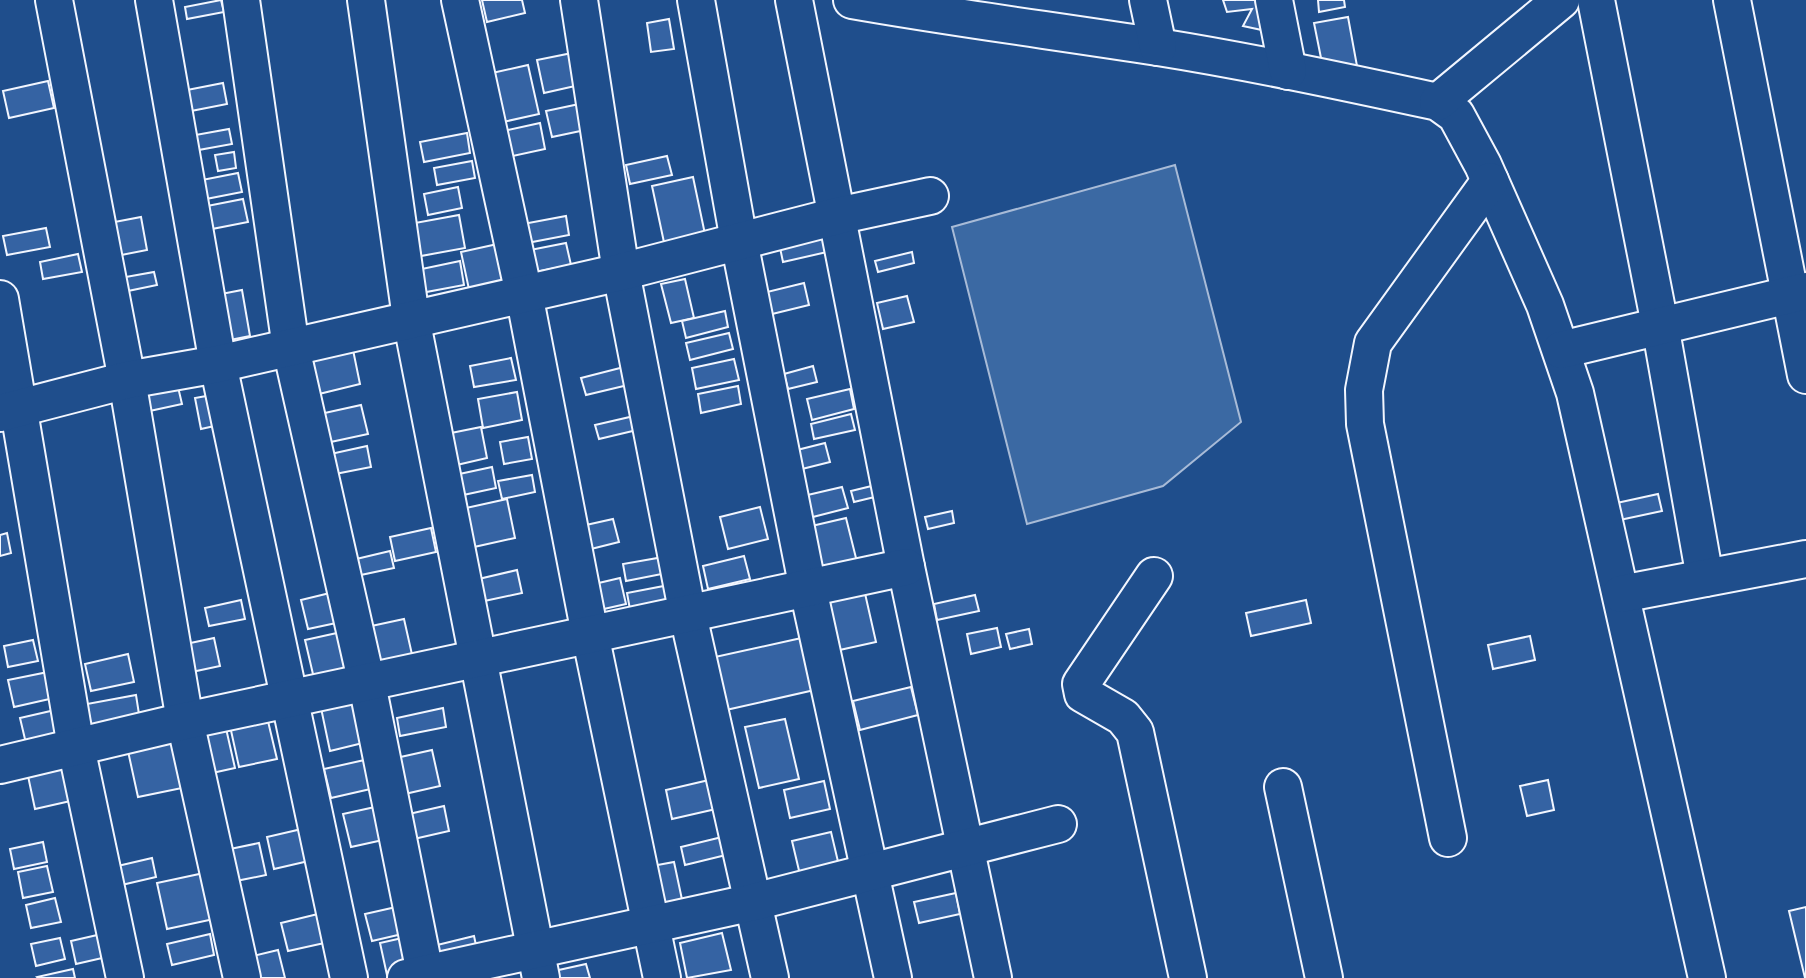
<svg xmlns="http://www.w3.org/2000/svg" width="1806" height="978" viewBox="0 0 1806 978" font-family="Montserrat,sans-serif">
<rect width="100%" height="100%" fill="#1f4e8c"/>
<path fill="#3b69a3" stroke="#a8bbd7" stroke-width="2" d="M1175,165l66,257 -78,64 -136,38 -75,-297z"/>
<g fill="#3563a3" stroke="#f2f6ff" stroke-width="2">
<path d="M221,0l3,12 -37,7 -2,-12z"/>
<path d="M482,0h40l3,13 -38,9z"/>
<path d="M1223,0h44l4,32 -28,-6 9,-17 -25,3z"/>
<path d="M1318,0h26l1,7 -26,5z"/>
<path d="M1348,17l9,49 -33,7 -10,-50z"/>
<path d="M669,19l5,30 -23,3 -4,-29z"/>
<path d="M577,52l7,32 -40,9 -7,-33z"/>
<path d="M528,65l11,49 -36,8 -11,-49z"/>
<path d="M48,81l6,27 -45,10 -6,-27z"/>
<path d="M223,83l4,21 -36,7 -4,-21z"/>
<path d="M584,103l6,26 -38,8 -6,-26z"/>
<path d="M540,123l5,26 -37,8 -5,-26z"/>
<path d="M229,129l3,15 -39,7 -3,-15z"/>
<path d="M467,133l3,20 -46,9 -4,-20z"/>
<path d="M234,152l2,16 -18,3 -3,-16z"/>
<path d="M667,156l5,19 -42,9 -4,-19z"/>
<path d="M472,161l3,17 -38,7 -3,-17z"/>
<path d="M238,173l4,19 -36,7 -4,-19z"/>
<path d="M693,177l13,62 -41,8 -13,-61z"/>
<path d="M458,187l4,21 -34,7 -4,-21z"/>
<path d="M243,199l5,23 -36,7 -5,-23z"/>
<path d="M459,215l6,33 -44,8 -6,-33z"/>
<path d="M566,216l3,19 -42,8 -4,-19z"/>
<path d="M141,217l6,33 -36,7 -7,-33z"/>
<path d="M46,228l4,19 -43,8 -4,-19z"/>
<path d="M822,232l5,20 -44,10 -4,-19z"/>
<path d="M502,243l9,42 -41,9 -9,-42z"/>
<path d="M566,243l5,22 -46,9 -5,-22z"/>
<path d="M912,252l2,11 -36,9 -3,-11z"/>
<path d="M78,254l4,18 -39,7 -3,-17z"/>
<path d="M460,261l4,24 -43,8 -4,-23z"/>
<path d="M154,272l3,13 -34,7 -3,-14z"/>
<path d="M685,279l9,39 -23,5 -10,-39z"/>
<path d="M804,283l5,22 -45,11 -5,-22z"/>
<path d="M242,290l8,46 -25,5 -9,-46z"/>
<path d="M907,296l7,26 -31,7 -6,-26z"/>
<path d="M725,311l3,16 -42,11 -4,-17z"/>
<path d="M729,333l4,16 -43,11 -4,-17z"/>
<path d="M352,345l8,39 -41,10 -9,-40z"/>
<path d="M511,358l5,22 -42,7 -4,-21z"/>
<path d="M734,359l5,21 -43,9 -4,-21z"/>
<path d="M813,366l4,16 -29,7 -4,-15z"/>
<path d="M624,367l4,18 -42,10 -5,-17z"/>
<path d="M738,386l3,18 -40,9 -3,-19z"/>
<path d="M178,387l4,17 -37,8 -3,-17z"/>
<path d="M850,389l4,20 -42,11 -5,-21z"/>
<path d="M517,392l5,28 -39,8 -5,-29z"/>
<path d="M212,395l7,30 -18,4 -6,-31z"/>
<path d="M361,405l7,29 -42,9 -6,-29z"/>
<path d="M851,414l4,16 -41,9 -3,-15z"/>
<path d="M634,416l3,14 -38,9 -4,-14z"/>
<path d="M481,427l6,31 -39,9 -7,-32z"/>
<path d="M528,437l4,22 -28,5 -4,-22z"/>
<path d="M825,443l5,19 -36,9 -5,-19z"/>
<path d="M367,446l4,21 -41,8 -4,-20z"/>
<path d="M492,467l4,21 -42,9 -4,-21z"/>
<path d="M532,475l3,17 -33,7 -4,-18z"/>
<path d="M884,483l3,11 -33,8 -3,-11z"/>
<path d="M842,487l6,21 -43,11 -6,-22z"/>
<path d="M1658,494l4,17 -47,10 -3,-17z"/>
<path d="M507,499l8,39 -41,9 -8,-39z"/>
<path d="M760,507l8,32 -40,10 -8,-32z"/>
<path d="M952,511l2,12 -26,6 -3,-12z"/>
<path d="M846,518l12,48 -43,11 -12,-49z"/>
<path d="M613,519l6,23 -36,9 -6,-24z"/>
<path d="M431,528l5,24 -41,9 -5,-24z"/>
<path d="M7,533l4,20 -11,3v-21z"/>
<path d="M390,551l4,17 -38,8 -4,-16z"/>
<path d="M669,556l3,16 -46,9 -3,-17z"/>
<path d="M744,556l6,23 -42,10 -5,-23z"/>
<path d="M517,570l5,23 -47,10 -5,-22z"/>
<path d="M620,578l6,26 -31,7 -5,-26z"/>
<path d="M669,585l5,22 -43,8 -4,-22z"/>
<path d="M864,589l12,53 -41,9 -12,-53z"/>
<path d="M334,592l7,30 -33,7 -7,-29z"/>
<path d="M975,595l4,16 -42,9 -3,-16z"/>
<path d="M241,600l4,19 -36,7 -4,-18z"/>
<path d="M1306,600l5,23 -60,13 -5,-23z"/>
<path d="M404,619l9,40 -42,9 -9,-40z"/>
<path d="M997,628l4,19 -30,7 -4,-20z"/>
<path d="M1029,629l3,15 -22,5 -4,-15z"/>
<path d="M346,631l11,46 -41,10 -11,-47z"/>
<path d="M1530,636l5,24 -42,9 -5,-24z"/>
<path d="M806,637l13,52 -93,21 -11,-53z"/>
<path d="M214,638l6,28 -33,7 -6,-28z"/>
<path d="M33,640l5,21 -30,6 -4,-21z"/>
<path d="M128,654l6,28 -43,9 -6,-27z"/>
<path d="M48,672l6,26 -40,9 -6,-27z"/>
<path d="M911,687l7,28 -58,15 -7,-29z"/>
<path d="M136,695l5,32 -48,8 -6,-31z"/>
<path d="M357,699l10,43 -37,9 -9,-43z"/>
<path d="M443,708l3,19 -46,9 -3,-18z"/>
<path d="M55,710l8,34 -35,8 -8,-34z"/>
<path d="M267,717l10,42 -38,8 -9,-41z"/>
<path d="M785,719l14,60 -40,9 -14,-61z"/>
<path d="M225,724l10,44 -32,7 -11,-44z"/>
<path d="M170,733l12,55 -44,9 -12,-55z"/>
<path d="M432,750l8,36 -44,10 -9,-36z"/>
<path d="M369,759l6,29 -44,10 -7,-29z"/>
<path d="M67,767l8,33 -40,9 -7,-33z"/>
<path d="M709,780l7,29 -44,10 -6,-29z"/>
<path d="M1548,780l6,30 -27,6 -7,-30z"/>
<path d="M824,781l6,28 -40,9 -6,-28z"/>
<path d="M384,805l8,33 -41,9 -8,-33z"/>
<path d="M444,806l5,25 -44,10 -5,-25z"/>
<path d="M306,828l7,32 -39,9 -7,-32z"/>
<path d="M831,832l9,38 -39,9 -9,-38z"/>
<path d="M722,837l4,18 -41,10 -4,-18z"/>
<path d="M43,842l4,20 -33,7 -4,-20z"/>
<path d="M259,843l7,32 -30,6 -6,-32z"/>
<path d="M152,858l4,19 -43,10 -4,-19z"/>
<path d="M674,862l10,47 -22,4 -10,-47z"/>
<path d="M47,866l6,26 -30,6 -5,-26z"/>
<path d="M204,873l10,46 -47,10 -10,-46z"/>
<path d="M956,893l4,21 -41,9 -5,-21z"/>
<path d="M55,898l6,24 -30,6 -5,-23z"/>
<path d="M405,905l6,27 -39,9 -7,-27z"/>
<path d="M1806,907v71h-1l-16,-67z"/>
<path d="M322,913l7,29 -41,9 -7,-28z"/>
<path d="M106,933l5,23 -35,8 -5,-23z"/>
<path d="M722,933l9,37 -44,8 -7,-35z"/>
<path d="M210,934l4,21 -42,10 -5,-21z"/>
<path d="M411,936l7,32 -31,7 -7,-32z"/>
<path d="M474,936l5,23 -45,10 -5,-22z"/>
<path d="M60,938l5,21 -29,7 -5,-22z"/>
<path d="M278,950l7,28h-27l-5,-22z"/>
<path d="M586,964l4,14h-44l-1,-5z"/>
<path d="M73,969l2,9h-37l-1,-1z"/>
</g>
<g fill="none" stroke-linecap="round" stroke-linejoin="round">
<defs>
<g id="minor">
<path d="M54,0l73,380 58,341 57,257"/>
<path d="M154,0l64,364 131,614"/>
<path d="M241,0l50,348 76,336 59,294"/>
<path d="M366,0l45,318 130,660"/>
<path d="M460,0l64,294 66,340 72,344"/>
<path d="M579,0l42,272 67,343 82,363"/>
<path d="M696,0l43,241 69,348 85,389"/>
<path d="M794,0l112,567 87,411"/>
<path d="M852,0c102,18 204,31 306,47 94,15 187,35 280,55l18,13 27,50 62,140 30,88 132,585"/>
<path d="M1148,0l10,47"/>
<path d="M1274,0l14,71"/>
<path d="M1596,0l64,325 45,253"/>
<path d="M1732,0l74,375"/>
<path d="M1438,102l123,-102"/>
<path d="M0,299l76,448 49,231"/>
<path d="M1561,350l245,-59"/>
<path d="M0,413l127,-33 91,-16 403,-92 216,-56 93,-20"/>
<path d="M1154,576l-73,108 2,10 40,23 12,15 53,246"/>
<path d="M1621,594l185,-35"/>
<path d="M0,765l185,-44 721,-154"/>
<path d="M1283,787l41,191"/>
<path d="M1448,838l-83,-414 -1,-34 9,-47 117,-162"/>
<path d="M406,978l348,-76 304,-78"/>
</g>
</defs>
<use href="#minor" stroke="#f2f6ff" stroke-width="40"/>
<use href="#minor" stroke="#1f4e8c" stroke-width="36"/>
</g>
</svg>
